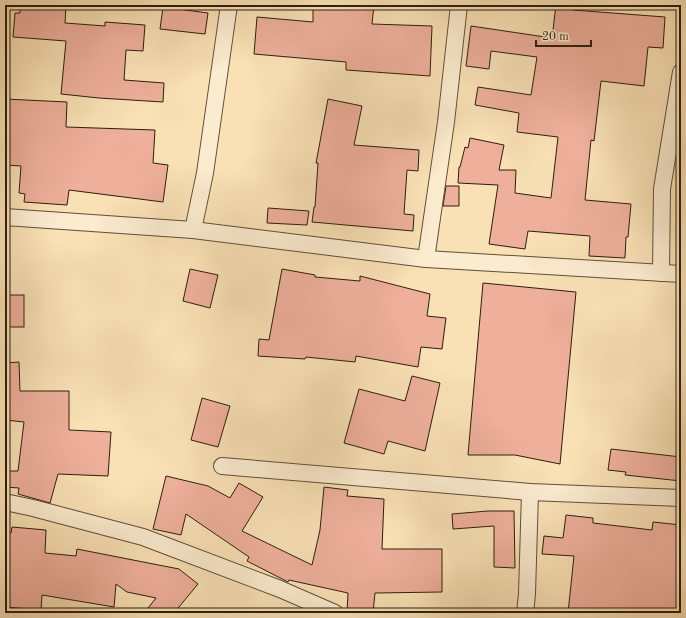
<svg xmlns="http://www.w3.org/2000/svg" width="686" height="618" viewBox="0 0 686 618" font-family="'Old Standard TT',serif">
<rect width="100%" height="100%" fill="#f9e0b5"/>
<filter id="stains"><feTurbulence type="fractalNoise" baseFrequency=".005" numOctaves="4"/><feColorMatrix values="0 0 0 0 .2 0 0 0 0 .09 0 0 0 0 .02 0 0 0 .5 -.17"/></filter>
<radialGradient id="worn" r=".72"><stop offset=".6" stop-color="#630" stop-opacity="0"/><stop offset="1" stop-color="#630" stop-opacity=".3"/></radialGradient>
<g fill="#eeaf9b" stroke="#2c1f0d">
<path d="M20,5h46l-1,18 40,3v-4l40,3 -2,26 -17,-1 -2,30 40,3 -1,19 -64,-4 -38,-4 5,-53 -53,-4 2,-24h5z"/>
<path d="M313,5h61l-2,19 60,2 -2,50 -84,-6v-8l-92,-8 3,-37 56,5z"/>
<path d="M556,5h17v5l92,7 -2,31 -15,-1 -4,39 -43,-5 -7,60 -3,-1 -6,60 46,4 -3,33h-2l-1,21 -36,-2 1,-20 -62,-5 -3,18 -36,-5 9,-59 -40,-2 1,-16h1l5,-20 3,1 2,-10 34,7 -5,25h17l-1,23 36,5 7,-61 -41,-5 2,-19 -44,-8 3,-18 53,8 6,-38 -46,-6 -2,18 -23,-3 5,-40 81,12z"/>
<path d="M163,7l45,6 -3,21 -45,-5z"/>
<path d="M5,99l62,3 -1,25 89,3 -2,33 15,2 -5,37 -94,-12 -2,15 -43,-3 1,-8 -6,-1 2,-27 -16,-1z"/>
<path d="M328,99l34,7 -8,39 65,5 -1,21 -11,-1 -3,44 10,1 -1,16 -101,-9 2,-15h1l3,-44h-2z"/>
<path d="M446,186h13v20h-16z"/>
<path d="M268,208l41,3 -2,14 -40,-2z"/>
<path d="M190,269l28,6 -8,33 -27,-7z"/>
<path d="M282,269l33,6v2l45,4v-5l70,18 -3,22 19,2 -4,31 -21,-2 -3,20 -62,-11 -1,6 -49,-5 -1,2 -47,-3 1,-17 10,1z"/>
<path d="M483,283l93,9 -16,172 -45,-9h-47z"/>
<rect x="5" y="295" width="19" height="32"/>
<path d="M19,362l1,29h49v39l42,2 -3,44 -50,-2 -8,29 -32,-9 1,-6 -14,-1v-16h13l6,-49 -19,-2v-57z"/>
<path d="M412,376l28,7 -15,68 -37,-10 -4,13 -40,-11 15,-54 46,12z"/>
<path d="M202,398l28,8 -12,41 -27,-7z"/>
<path d="M611,449l70,8v24l-56,-6 1,-3 -18,-2z"/>
<path d="M166,476l42,10 22,12 9,-15 24,14 -21,34 70,34 8,-35 4,-43 24,3 -1,6 37,3 -2,50h60v43l-67,1 -2,20h-26l1,-20 -59,-13 -1,2 -41,-21 2,-4 -63,-43 -5,21 -28,-6z"/>
<path d="M488,511h26l1,57 -21,-1v-41l-41,3 -1,-15z"/>
<path d="M566,515l27,3v5l59,7 1,-8 28,3v88h-113l6,-57 -32,-2 2,-18 19,2z"/>
<path d="M12,527l34,3 -1,23 31,3 1,-7 102,20 19,15 -24,29h-30l12,-15 -29,-6 -11,-8 -2,23 -72,-12 -1,15 -36,-3v-75l6,1z"/>
</g>
<g fill="none" stroke-linecap="round" stroke-linejoin="round">
<defs>
<g id="street">
<path d="M5,217l188,13 233,29 255,15"/>
<path d="M193,230l12,-57 24,-168"/>
<path d="M426,259l20,-137 13,-117"/>
<path d="M661,273l1,-84 19,-117"/>
<path d="M222,466l308,26 151,6"/>
<path d="M5,502l28,6 110,29 137,52 55,24"/>
<path d="M525,613l2,-19 3,-102"/>
</g>
</defs>
<use href="#street" stroke="#5f4f37" stroke-width="18"/>
<use href="#street" stroke="#fbebcf" stroke-width="16"/>
</g>
<rect width="686" height="618" fill="none" stroke="#f9e0b5" stroke-width="20"/>
<rect x="6" y="6" width="674" height="606" fill="none" stroke="#2c1f0d" stroke-width="2"/>
<rect x="10" y="10" width="666" height="598" fill="none" stroke="#2c1f0d"/>
<path d="M536 40v6h55v-6" fill="none" stroke="#2c1f0d" stroke-width="2"/>
<text x="542" y="40" font-size="12" fill="#2c1f0d" stroke="#fbebcf" stroke-width="3" paint-order="stroke">20 m</text>
<rect width="100%" height="100%" filter="url(#stains)"/>
<rect width="100%" height="100%" fill="url(#worn)"/>
</svg>
